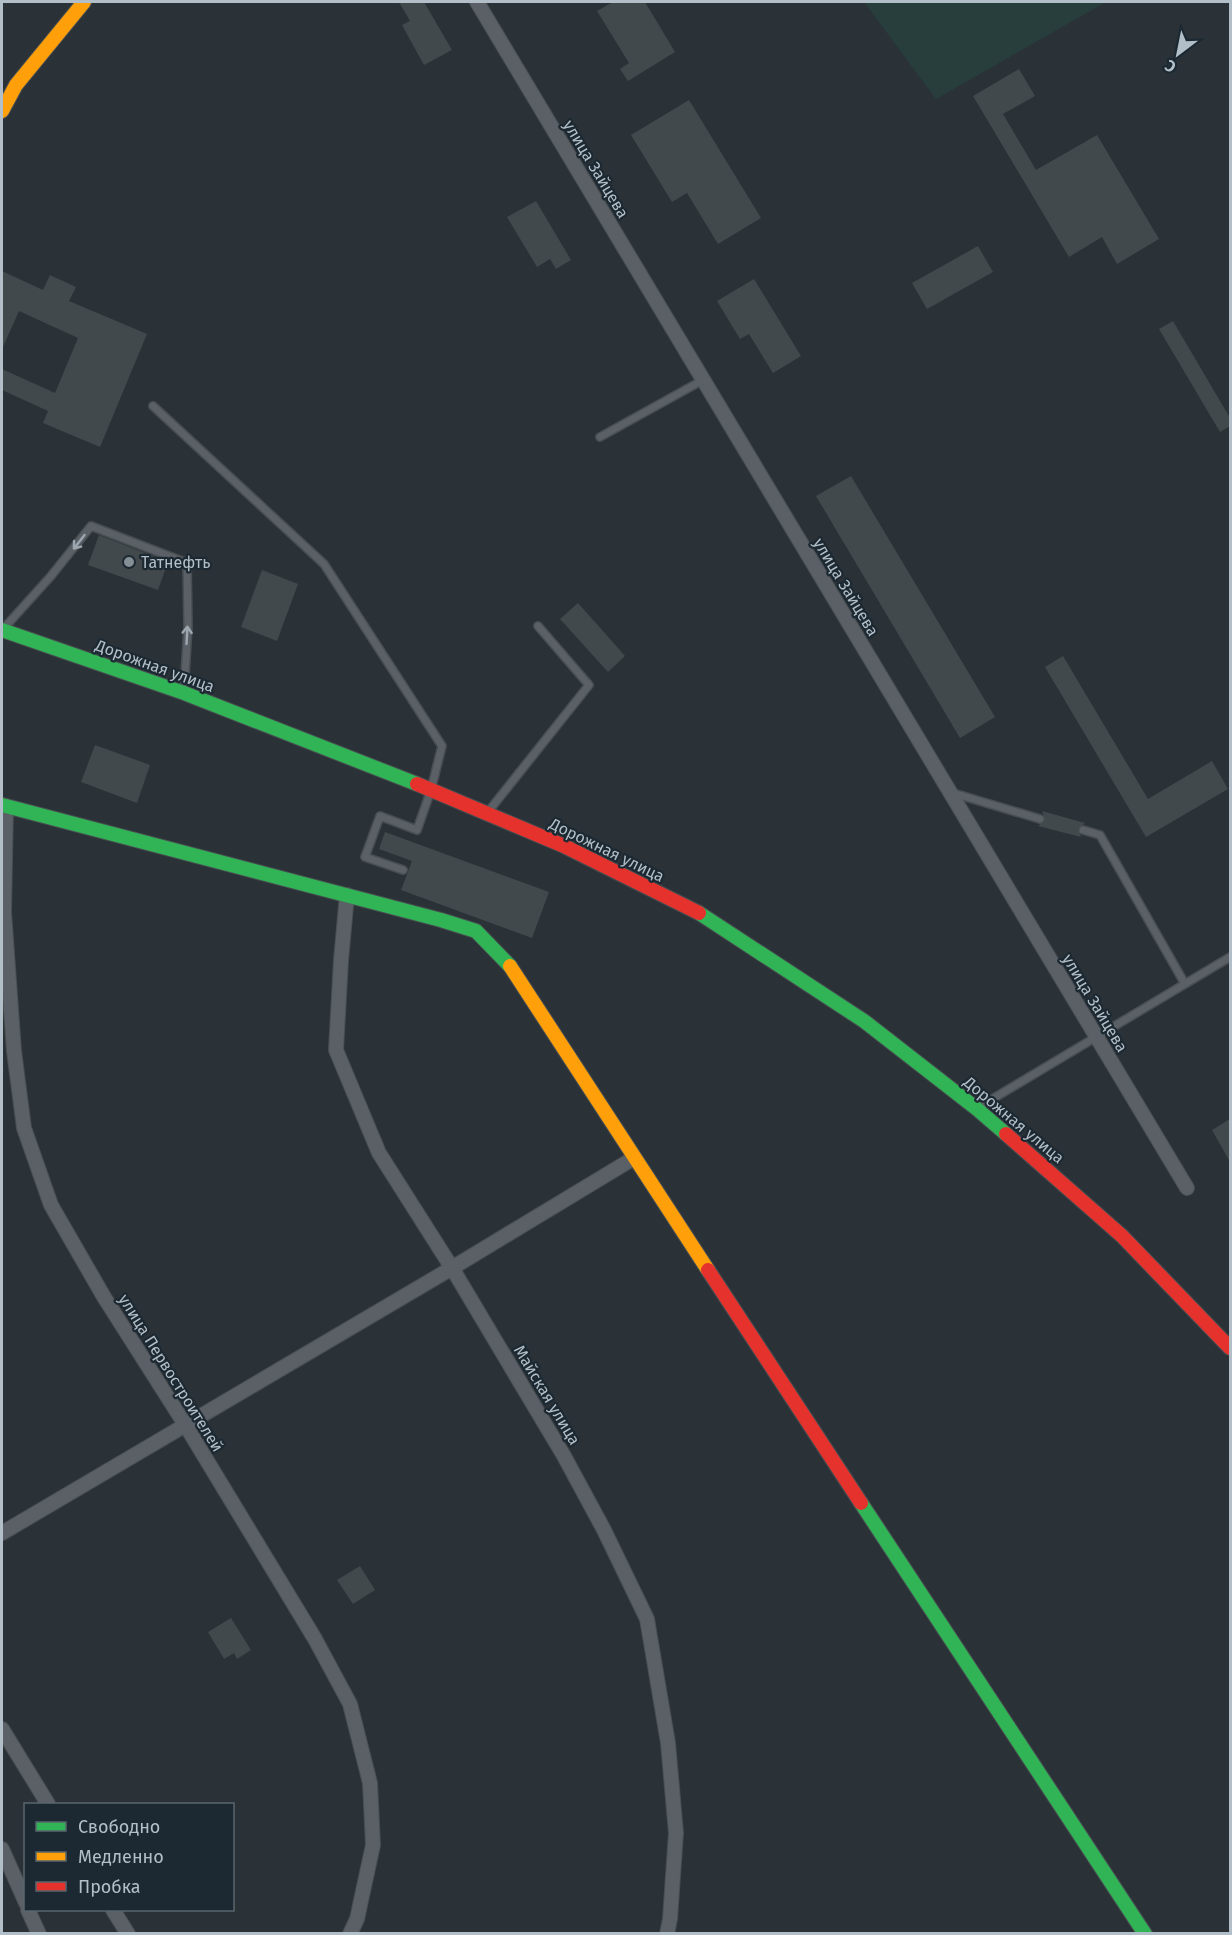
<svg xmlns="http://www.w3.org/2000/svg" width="1232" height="1935" viewBox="0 0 1232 1935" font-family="'Fira Sans',sans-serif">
<rect width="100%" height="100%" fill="#2a3237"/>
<path fill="#273e3d" d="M864,2h242l-170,97z"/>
<g fill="#42494d">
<path d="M399,2h25l28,48 -28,15 -22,-40 8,-4z"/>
<path d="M613,2h32l30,50 -47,29 -8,-12 9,-6 -32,-52z"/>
<path d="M1019,69l16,27 -32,18 33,56 61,-35 62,104 -42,25 -15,-27 -33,20 -96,-161z"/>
<path d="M689,100l72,118 -43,26 -31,-51 -15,9 -41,-67z"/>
<path d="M536,201l35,59 -15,9 -6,-10 -13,8 -30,-50z"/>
<path d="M978,246l15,26 -66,37 -15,-26z"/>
<path d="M2,271l41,19 7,-15 26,12 -7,14 78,33 -47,113 -57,-24 5,-12 -46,-21v-21l53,24 23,-55 -59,-27 -17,38z"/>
<path d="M754,279l47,77 -28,17 -24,-39 -9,5 -23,-38z"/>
<path d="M1173,321l57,97v8l-10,6 -61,-103z"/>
<path d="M851,476l144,241 -35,21 -144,-242z"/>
<path d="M99,535l69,27 -10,28 -70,-25z"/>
<path d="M262,570l36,14 -21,57 -36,-14z"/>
<path d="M578,603l47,53 -17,16 -48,-53z"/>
<path d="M1063,656l85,143 64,-38 16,28 -82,48 -101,-170z"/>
<path d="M95,745l55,20 -13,38 -56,-21z"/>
<path d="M1042,811l43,12 -7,6 3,8 -43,-11 7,-6z"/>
<path d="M385,832l164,60 -17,46 -131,-48 11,-29 -33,-12z"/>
<path d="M1230,1119v43l-18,-32z"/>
<path d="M360,1566l15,24 -22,14 -16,-24z"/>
<path d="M231,1618l20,32 -14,9 -3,-6 -10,6 -16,-27z"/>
</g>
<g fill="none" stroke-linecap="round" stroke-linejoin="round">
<defs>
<g id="lane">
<path d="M153,406l171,158 118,182 -11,44 -14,40 -37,-14 -15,41 38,13"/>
<path d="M600,437l103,-57"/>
<path d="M5,627l46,-51 40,-50 96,37 1,63 -4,65"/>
<path d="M953,793l87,26"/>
<path d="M488,812l101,-127 -51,-59"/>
<path d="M1083,830l17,5 85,149"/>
<path d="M979,1107l251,-150"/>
</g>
<g id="street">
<path d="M477,2l710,1186"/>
<path d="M6,806l-2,106 10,139 10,77 27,77 53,92 82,129 129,213 35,65 20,79 3,62 -16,74 -7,15"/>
<path d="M347,895l-6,65 -5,90 43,103 73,115 112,188 40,74 43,89 21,124 8,90 -6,86 -3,15"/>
<path d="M2,1533l450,-265 182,-110"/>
<path d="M2,1729l46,75"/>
<path d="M2,1849l24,54"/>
<path d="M28,1910l11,24"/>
<path d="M113,1910l15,24"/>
</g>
<g id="fast">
<path d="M2,630l182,63 233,91"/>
<path d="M2,805l439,115 35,11 34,35"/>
<path d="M699,913l165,108 113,88 29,25"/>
<path d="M861,1503l284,431"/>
</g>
<g id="slow">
<path d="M2,111l14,-26 68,-83"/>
<path d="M510,966l198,304"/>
</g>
<g id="jam">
<path d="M417,784l147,62 135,67"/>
<path d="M1006,1134l116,102 108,112"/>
<path d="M708,1270l153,233"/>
</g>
</defs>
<use href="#lane" stroke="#484e52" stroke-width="10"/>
<use href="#street" stroke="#484e52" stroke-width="16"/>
<use href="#fast" stroke="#484e52" stroke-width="16"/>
<use href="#slow" stroke="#484e52" stroke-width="16"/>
<use href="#jam" stroke="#484e52" stroke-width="16"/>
<use href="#lane" stroke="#5a6065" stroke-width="7"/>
<use href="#street" stroke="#5a6065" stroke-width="14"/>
<use href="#fast" stroke="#30b455" stroke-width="14"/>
<use href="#slow" stroke="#ff9f0a" stroke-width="14"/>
<use href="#jam" stroke="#e5322d" stroke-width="14"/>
</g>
<defs><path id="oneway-shaft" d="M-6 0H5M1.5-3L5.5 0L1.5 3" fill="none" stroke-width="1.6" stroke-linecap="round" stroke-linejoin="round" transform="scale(1.5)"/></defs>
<g stroke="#9da7af">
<use href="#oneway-shaft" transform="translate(79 542) rotate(128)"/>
<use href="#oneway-shaft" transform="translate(187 635) rotate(-87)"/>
</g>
<circle fill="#838e95" stroke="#1d2932" stroke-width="2" cx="129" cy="562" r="6"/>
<g text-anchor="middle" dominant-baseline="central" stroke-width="4.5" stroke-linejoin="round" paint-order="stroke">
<g font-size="16" fill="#b3bfc8" stroke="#1d2932">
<text transform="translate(596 169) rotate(59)">улица Зайцева</text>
<text transform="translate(846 587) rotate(59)">улица Зайцева</text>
<text transform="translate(155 666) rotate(20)">Дорожная улица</text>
<text transform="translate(607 850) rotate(26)">Дорожная улица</text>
<text transform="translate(1095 1003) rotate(59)">улица Зайцева</text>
<text transform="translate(1014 1120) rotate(40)">Дорожная улица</text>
<text transform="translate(171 1373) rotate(58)">улица Первостроителей</text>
<text transform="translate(547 1395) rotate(59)">Майская улица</text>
</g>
<g font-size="16" fill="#b3bfc8" stroke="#1d2932" text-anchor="start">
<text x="141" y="562">Татнефть</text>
</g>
</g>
<rect width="1232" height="1935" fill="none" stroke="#b3bfc8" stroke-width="6"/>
<rect x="24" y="1803" width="210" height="108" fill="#1d2932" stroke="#59656e" stroke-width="1.5"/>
<rect x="36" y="1822" width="30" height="9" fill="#30b455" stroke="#59656e" stroke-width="1.5"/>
<text x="78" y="1833" font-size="18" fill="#b3bfc8">Свободно</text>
<rect x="36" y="1852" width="30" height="9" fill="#ff9f0a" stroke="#59656e" stroke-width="1.5"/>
<text x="78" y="1863" font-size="18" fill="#b3bfc8">Медленно</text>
<rect x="36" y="1882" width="30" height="9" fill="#e5322d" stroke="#59656e" stroke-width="1.5"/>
<text x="78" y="1893" font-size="18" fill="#b3bfc8">Пробка</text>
<g transform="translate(1178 54) rotate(212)" stroke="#1d2932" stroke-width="4.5" paint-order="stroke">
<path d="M0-4.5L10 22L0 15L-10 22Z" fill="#b3bfc8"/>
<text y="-9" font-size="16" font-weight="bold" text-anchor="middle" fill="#b3bfc8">С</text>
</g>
</svg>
